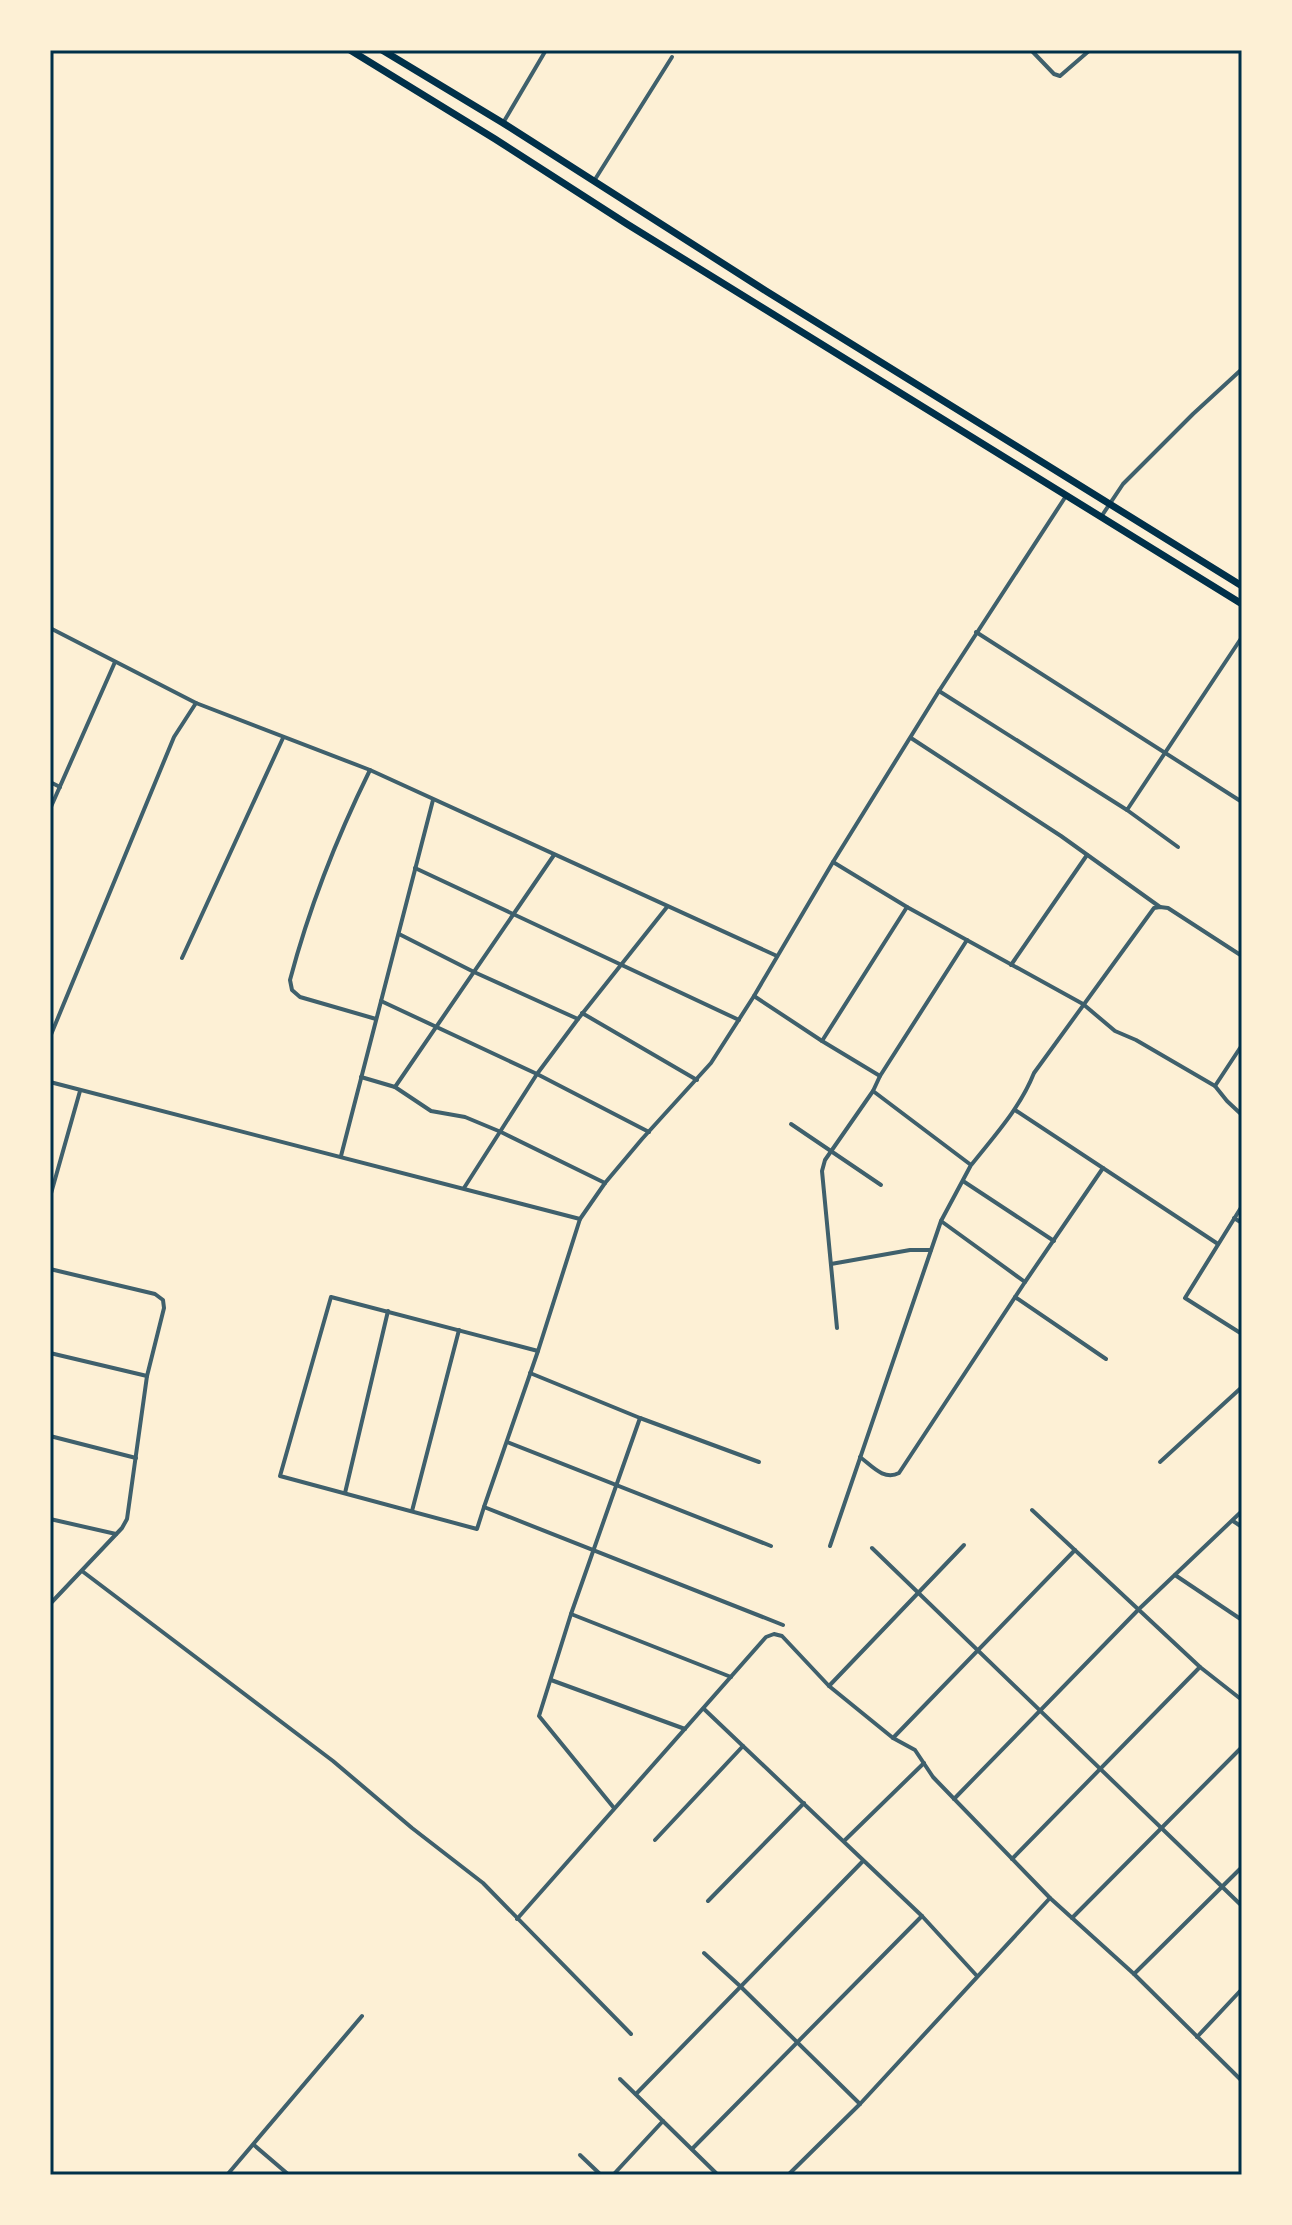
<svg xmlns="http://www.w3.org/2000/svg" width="1292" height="2225" viewBox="0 0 1292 2225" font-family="'Work Sans',sans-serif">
<rect width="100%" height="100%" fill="#fdf0d5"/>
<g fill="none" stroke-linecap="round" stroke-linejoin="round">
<g stroke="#3f606c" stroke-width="4">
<path d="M1031,50l23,24 6,2 30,-26"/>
<path d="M503,123l43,-73"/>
<path d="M594,181l78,-124"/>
<path d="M1101,517l22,-33 70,-70 49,-45"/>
<path d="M50,628l146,75 174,67 407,186"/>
<path d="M976,632l266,170"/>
<path d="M939,691l188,119 115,-173"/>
<path d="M911,738l150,98 99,71"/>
<path d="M370,770c-33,67 -61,138 -80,210l2,10 8,7 76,22"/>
<path d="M50,782l10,5"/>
<path d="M50,809l65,-147"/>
<path d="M1127,810l51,37"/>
<path d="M833,862l74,45 176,97 32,27 21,9 79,46 12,15 15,14"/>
<path d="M415,868l324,152"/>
<path d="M399,934l75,38 104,47"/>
<path d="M182,958l101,-220"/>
<path d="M1011,965l76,-110"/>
<path d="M754,996l68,45 58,35"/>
<path d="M381,1001l156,73 112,58"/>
<path d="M582,1013l115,67"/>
<path d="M50,1037l124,-300 22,-34"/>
<path d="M822,1041l85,-134"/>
<path d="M361,1077l34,10 36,24 34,6 36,15 104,51"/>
<path d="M50,1082l530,137 25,-36 37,-44 69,-76 43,-67 79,-134 106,-171 127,-195"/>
<path d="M1215,1086l27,-41"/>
<path d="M395,1087l159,-232"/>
<path d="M1015,1110l203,134"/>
<path d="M791,1124l90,61"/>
<path d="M341,1156l92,-356"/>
<path d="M972,1164c23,-29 48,-56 62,-91l120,-165 6,-1 8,1 74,48"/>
<path d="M963,1181l91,60"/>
<path d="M464,1188l73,-114 41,-55 89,-112"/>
<path d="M50,1197l30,-106"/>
<path d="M1242,1206l-57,92 57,36"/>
<path d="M1234,1218l8,5"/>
<path d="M580,1219l-42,132 -207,-54 -51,179 197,53 7,-22 299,118"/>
<path d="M941,1221l84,61 78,-114"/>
<path d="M831,1264l79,-14h21"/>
<path d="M50,1269l105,25 8,6 1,8 -17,68 -20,143 -5,9 -72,76"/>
<path d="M1015,1297l91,62"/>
<path d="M837,1328l-15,-157 3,-11 48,-69"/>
<path d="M50,1353l97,23"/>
<path d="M530,1373l110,45 119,44"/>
<path d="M50,1436l86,22"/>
<path d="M507,1442l264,104"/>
<path d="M860,1457c12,9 24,24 39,16l126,-191"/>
<path d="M1160,1462l82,-75"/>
<path d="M345,1493l43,-182"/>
<path d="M484,1507l54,-156"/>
<path d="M1032,1510l168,157 42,33"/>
<path d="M412,1511l47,-181"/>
<path d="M50,1519l66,15"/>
<path d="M1233,1521l9,6"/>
<path d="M830,1546l111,-325 30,-56 -98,-74 7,-15 87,-136"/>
<path d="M872,1548l370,358"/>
<path d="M82,1571l251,190 79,67 71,55 148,151"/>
<path d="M1175,1575l67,45"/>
<path d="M571,1614l160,63"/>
<path d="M551,1680l134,49"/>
<path d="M829,1686l135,-141"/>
<path d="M704,1709l218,207 55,60"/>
<path d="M893,1738l182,-188"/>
<path d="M954,1799l185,-190 103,-98"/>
<path d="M614,1808l-75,-92 32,-102 69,-196"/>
<path d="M655,1840l88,-94"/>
<path d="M844,1841l80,-78"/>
<path d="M1012,1859l188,-192"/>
<path d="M708,1901l96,-98"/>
<path d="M1072,1918l170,-171"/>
<path d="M517,1919l249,-282 8,-3 8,2 47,50 64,52 22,12 18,27 117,121 84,76 108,107"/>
<path d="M704,1953l36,33 120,118"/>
<path d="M1134,1974l108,-107"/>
<path d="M1197,2037l45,-48"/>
<path d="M620,2079l98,96"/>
<path d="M636,2094l227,-233"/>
<path d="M254,2145l35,30"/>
<path d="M692,2149l230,-233"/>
<path d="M580,2155l21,20"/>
<path d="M227,2175l135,-159"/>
<path d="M613,2175l50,-54"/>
<path d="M788,2175l72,-71 190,-206"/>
</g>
<g stroke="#003049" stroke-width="7">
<path d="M350,50l145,89 132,85 615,380"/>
<path d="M382,50l121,73 263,168 476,295"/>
</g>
</g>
<rect width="1292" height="2225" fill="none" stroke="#fdf0d5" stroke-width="104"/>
<rect x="52" y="52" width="1188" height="2121" fill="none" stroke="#003049" stroke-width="3"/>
</svg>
